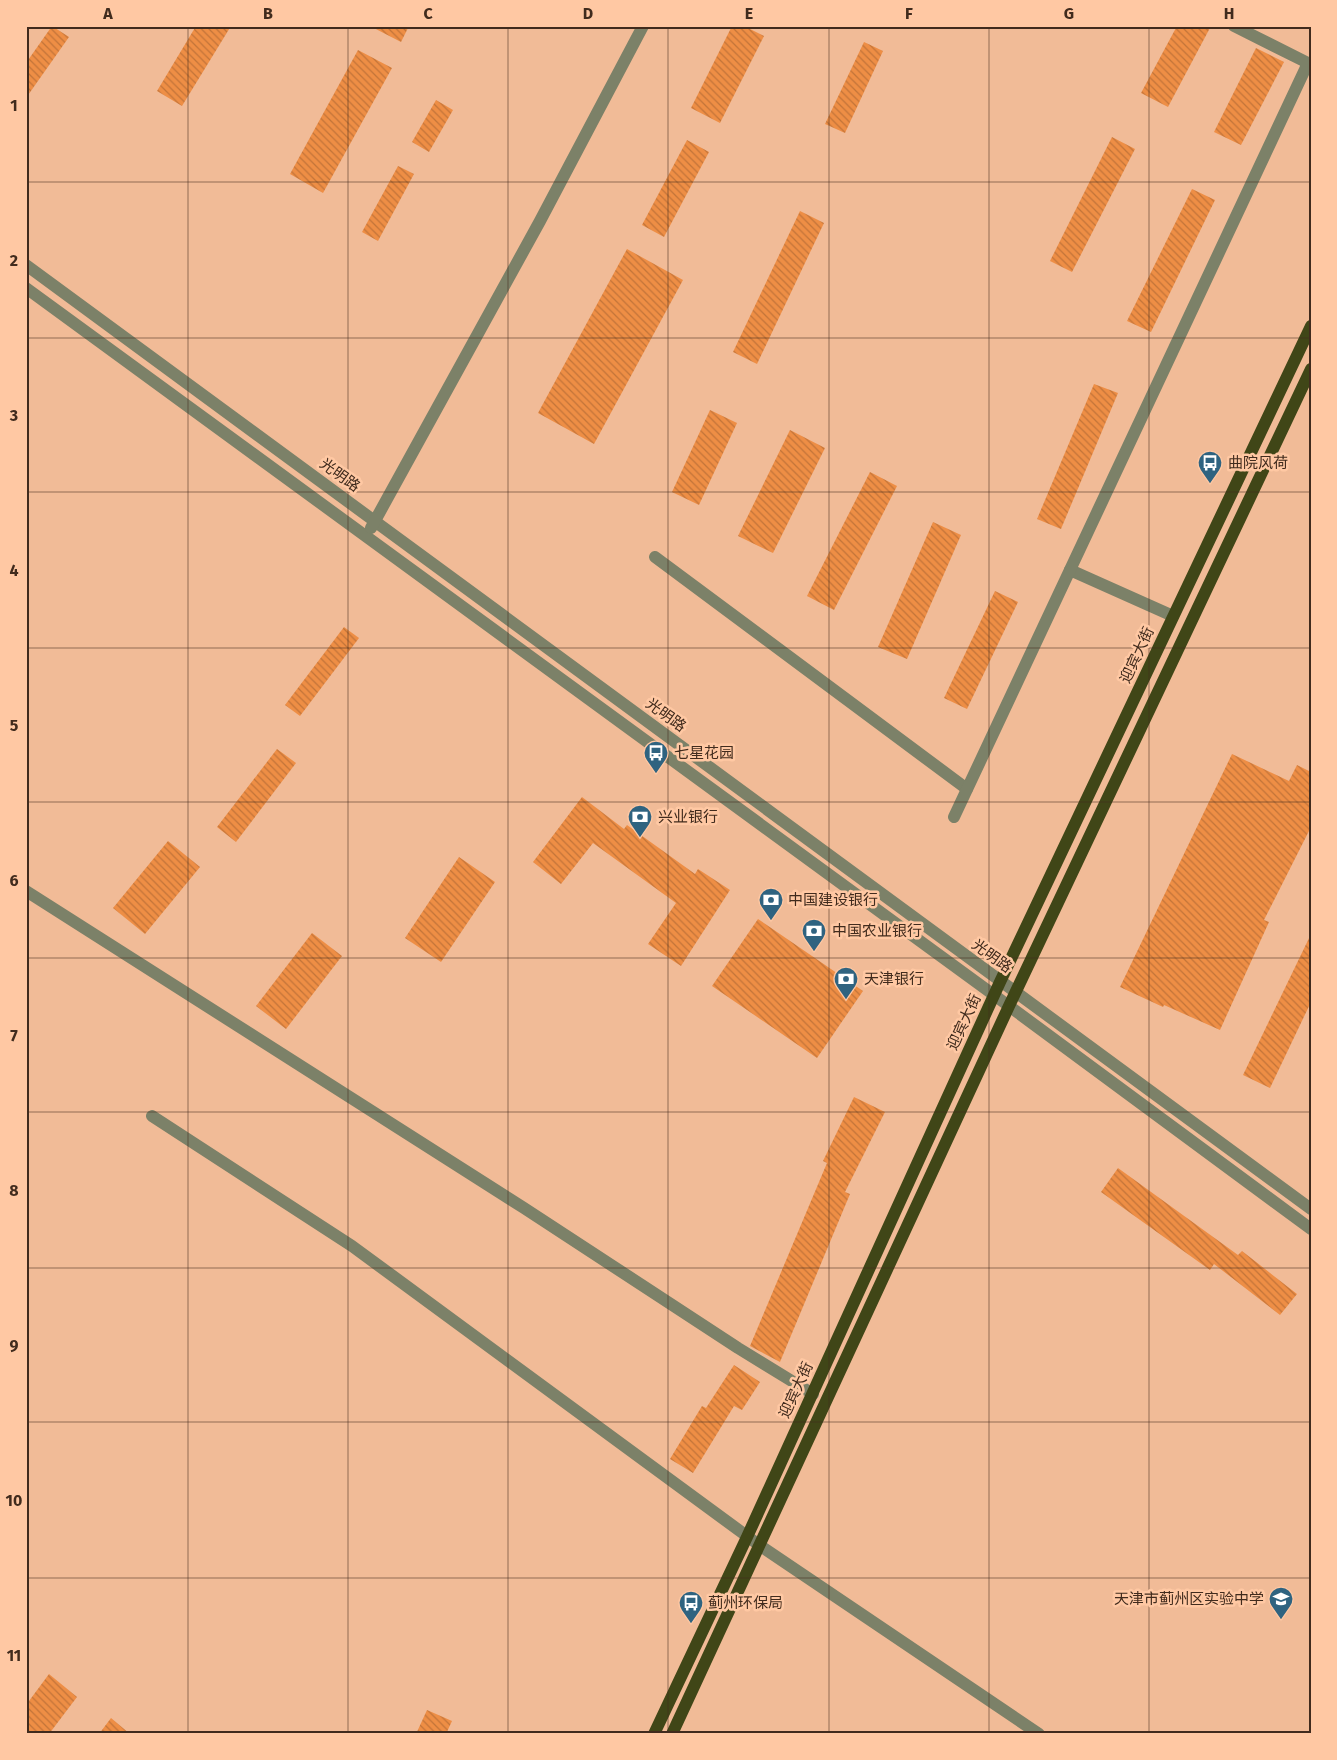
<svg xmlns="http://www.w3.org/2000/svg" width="1337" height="1760" viewBox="0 0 1337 1760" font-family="'Fira Sans','Noto Sans SC',sans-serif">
<defs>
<pattern id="building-back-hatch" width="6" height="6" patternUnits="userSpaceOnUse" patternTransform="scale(1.25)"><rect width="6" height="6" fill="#ee8e45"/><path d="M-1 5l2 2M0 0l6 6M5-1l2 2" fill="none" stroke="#c27439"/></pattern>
</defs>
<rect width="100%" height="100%" fill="#f1bb97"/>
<g fill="url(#building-back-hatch)">
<path d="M52,26l17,11 -43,61v-35z"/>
<path d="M196,26h35l-49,80 -25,-15z"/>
<path d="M370,26h39l-8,16z"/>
<path d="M732,26h12l20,10 -44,87 -29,-15z"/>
<path d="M1177,26h34l-43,81 -27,-14z"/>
<path d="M864,42l19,9 -38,82 -20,-9z"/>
<path d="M1256,48l28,14 -43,83 -27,-13z"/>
<path d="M358,50l34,18 -69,125 -33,-19z"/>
<path d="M436,100l17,10 -24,42 -17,-10z"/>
<path d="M1112,137l23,12 -63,123 -22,-11z"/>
<path d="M687,140l22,12 -45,85 -22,-12z"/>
<path d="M398,166l16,8 -36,67 -16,-9z"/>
<path d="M1192,189l23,11 -64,132 -24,-11z"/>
<path d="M800,211l24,12 -67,141 -24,-12z"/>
<path d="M627,249l56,31 -89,164 -56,-31z"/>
<path d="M1094,384l24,9 -57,136 -24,-10z"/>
<path d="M710,410l27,13 -38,82 -27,-13z"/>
<path d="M790,430l35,18 -52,105 -35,-17z"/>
<path d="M870,472l27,14 -63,124 -27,-14z"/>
<path d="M933,522l28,13 -54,124 -29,-12z"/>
<path d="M995,591l23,11 -51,107 -23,-11z"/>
<path d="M344,627l15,11 -59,78 -15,-11z"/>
<path d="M277,749l19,14 -60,79 -19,-15z"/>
<path d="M1232,754l57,27 8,-16 14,7v55l-47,93 5,2 -49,108 -56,-25 -1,2 -43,-20z"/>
<path d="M582,797l42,32 3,-4 68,49 3,-5 32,21 -49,76 -33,-22 28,-41 -83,-60 -32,41 -28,-22z"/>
<path d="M168,841l32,26 -55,67 -32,-26z"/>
<path d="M459,857l36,25 -54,80 -36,-24z"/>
<path d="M758,919l105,72 -46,67 -105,-72z"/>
<path d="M312,933l30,23 -56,73 -30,-23z"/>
<path d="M1311,934v68l-41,86 -27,-13z"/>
<path d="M854,1097l31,15 -40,80 5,2 -70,168 -30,-16 77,-183 -4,-2z"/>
<path d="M1118,1168l120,87 4,-4 55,43 -17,21 -66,-51 -4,6 -109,-78z"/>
<path d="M734,1365l26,17 -18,28 -8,-4 -41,67 -23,-14 32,-53 4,2z"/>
<path d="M49,1674l28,23 -28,37h-23v-29z"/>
<path d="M427,1710l25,11 -6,13h-30z"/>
<path d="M111,1718l19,16h-31z"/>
</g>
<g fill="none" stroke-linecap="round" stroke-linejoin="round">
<g stroke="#7c8168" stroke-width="12">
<path d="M26,265l1285,944"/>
<path d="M26,288l983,718 302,223"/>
<path d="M371,528l169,-307 103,-195"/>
<path d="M655,557l312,232"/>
<path d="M1070,570l103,46"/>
<path d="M954,817l354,-754 -74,-37"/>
<path d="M26,891l498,317 214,140 75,46"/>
<path d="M152,1116l200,130 407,299 280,189"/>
</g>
<g stroke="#404617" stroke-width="12">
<path d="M654,1734l93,-197 253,-555 311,-656"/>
<path d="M672,1734l337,-728 302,-637"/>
</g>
</g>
<path fill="none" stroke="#412b1d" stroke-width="1" stroke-opacity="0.55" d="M188,26v1708M348,26v1708M508,26v1708M668,26v1708M829,26v1708M989,26v1708M1149,26v1708M26,182h1285M26,338h1285M26,492h1285M26,648h1285M26,802h1285M26,958h1285M26,1112h1285M26,1268h1285M26,1422h1285M26,1578h1285"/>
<defs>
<symbol id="bus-pin" viewBox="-11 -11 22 30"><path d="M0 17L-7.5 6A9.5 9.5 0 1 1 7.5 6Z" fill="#2f6380" stroke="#ffc8a3"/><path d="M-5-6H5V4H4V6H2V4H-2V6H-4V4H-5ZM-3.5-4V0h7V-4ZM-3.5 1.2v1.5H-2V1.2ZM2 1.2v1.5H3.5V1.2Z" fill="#fff"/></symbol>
<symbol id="bank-pin" viewBox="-11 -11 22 30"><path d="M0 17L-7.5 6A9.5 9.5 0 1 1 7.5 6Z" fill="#2f6380" stroke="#ffc8a3"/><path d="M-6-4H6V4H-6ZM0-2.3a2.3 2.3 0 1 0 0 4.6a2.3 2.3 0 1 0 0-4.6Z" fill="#fff"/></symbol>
<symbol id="school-pin" viewBox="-11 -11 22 30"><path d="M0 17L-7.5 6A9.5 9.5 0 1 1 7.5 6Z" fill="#2f6380" stroke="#ffc8a3"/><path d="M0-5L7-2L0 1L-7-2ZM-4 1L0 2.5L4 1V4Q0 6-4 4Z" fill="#fff"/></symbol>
</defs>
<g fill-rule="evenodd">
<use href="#bus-pin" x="1196" y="449" width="28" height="38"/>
<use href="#bus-pin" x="642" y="739" width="28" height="38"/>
<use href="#bank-pin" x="626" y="803" width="28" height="38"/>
<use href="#bank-pin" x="757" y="886" width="28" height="38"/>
<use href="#bank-pin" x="800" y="917" width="28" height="38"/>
<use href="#bank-pin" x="832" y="965" width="28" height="38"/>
<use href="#school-pin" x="1267" y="1585" width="28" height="38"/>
<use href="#bus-pin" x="677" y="1589" width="28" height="38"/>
</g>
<g text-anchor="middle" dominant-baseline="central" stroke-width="5" stroke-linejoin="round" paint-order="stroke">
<g font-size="15" fill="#412b1d" stroke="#ffc8a3" text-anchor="start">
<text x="1228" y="463">曲院风荷</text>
<text x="674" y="753">七星花园</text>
<text x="658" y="817">兴业银行</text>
<text x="788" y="900">中国建设银行</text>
<text x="832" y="931">中国农业银行</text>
<text x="864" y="979">天津银行</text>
<text x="1264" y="1599" text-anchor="end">天津市蓟州区实验中学</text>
<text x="708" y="1603">蓟州环保局</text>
</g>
<g font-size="15" fill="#412b1d" stroke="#ffc8a3">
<text transform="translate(340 475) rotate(36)">光明路</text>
<text transform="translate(1137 655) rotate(-65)">迎宾大街</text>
<text transform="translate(666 715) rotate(36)">光明路</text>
<text transform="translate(992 956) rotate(36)">光明路</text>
<text transform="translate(964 1022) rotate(-65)">迎宾大街</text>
<text transform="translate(796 1390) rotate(-65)">迎宾大街</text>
</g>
</g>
<rect width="1337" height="1760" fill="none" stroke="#ffc8a3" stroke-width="55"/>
<rect x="28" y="28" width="1282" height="1704" fill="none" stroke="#412b1d" stroke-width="2"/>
<g font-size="16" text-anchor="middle" font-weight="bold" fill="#412b1d">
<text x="108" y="19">A</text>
<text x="268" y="19">B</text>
<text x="428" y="19">C</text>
<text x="588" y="19">D</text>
<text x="749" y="19">E</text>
<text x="909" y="19">F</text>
<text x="1069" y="19">G</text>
<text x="1229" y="19">H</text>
<text x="14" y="111">1</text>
<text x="14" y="266">2</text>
<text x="14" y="421">3</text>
<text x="14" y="576">4</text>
<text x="14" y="731">5</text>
<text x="14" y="886">6</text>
<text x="14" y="1041">7</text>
<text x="14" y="1196">8</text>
<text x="14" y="1351">9</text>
<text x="14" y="1506">10</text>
<text x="14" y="1661">11</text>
</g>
</svg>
